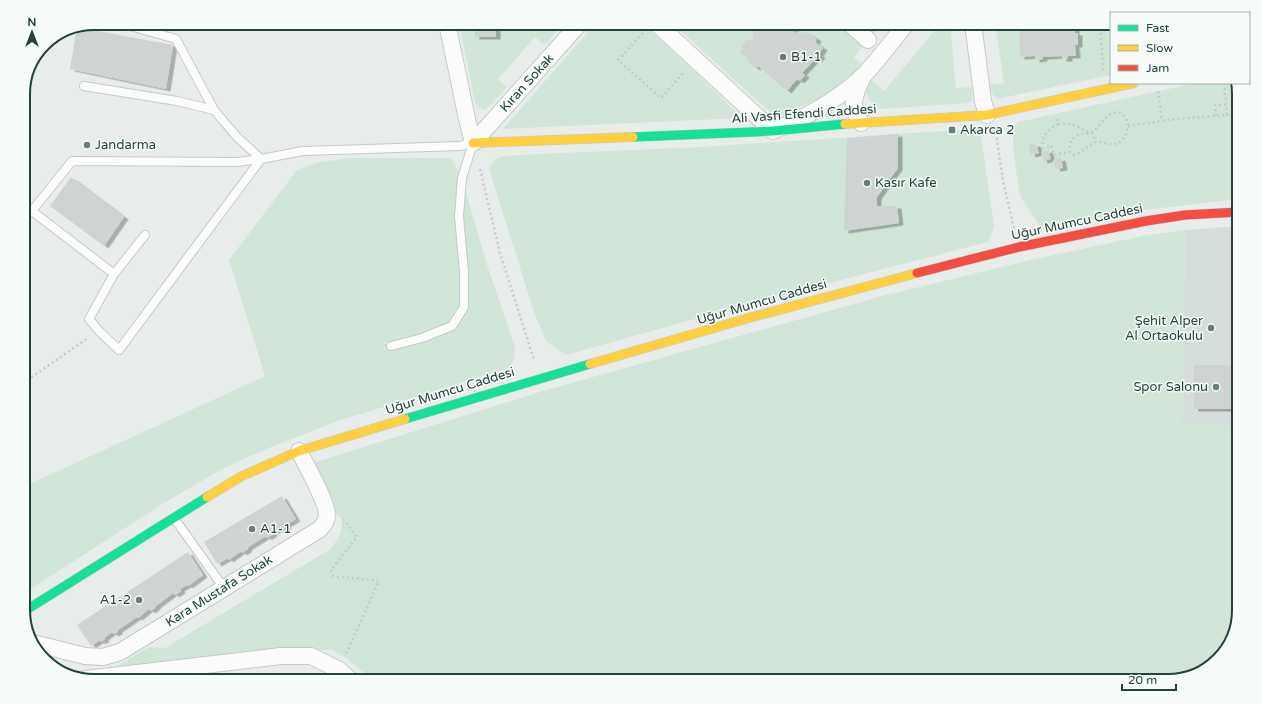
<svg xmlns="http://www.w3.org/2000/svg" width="1262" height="704" viewBox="0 0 1262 704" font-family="'Varela Round',sans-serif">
<defs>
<filter id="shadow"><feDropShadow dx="4.5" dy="2.5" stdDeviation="0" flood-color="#0004"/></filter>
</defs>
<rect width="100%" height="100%" fill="#e8edeb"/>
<path fill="#d6dedb" d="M1239,226v200l-57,-1 3,-195z"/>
<g fill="#d1e6d8">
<path d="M459,23h105l-19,22 -10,-8 -37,42 9,8 -16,18 -7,5 -5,-2 -4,-5z"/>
<path d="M596,23h46l47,43 53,52 -239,11z"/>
<path d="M672,23h211l-29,34 8,8 -28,27 -54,24 -9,-3z"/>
<path d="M941,23h9l6,65 16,-1v13l-3,3 -89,6c-13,-9 -16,-15 -10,-30l14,12z"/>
<path d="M995,23h116v52l-114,24 -4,-4 -4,-10 15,-2z"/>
<path d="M1196,83h41l2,7v109l-95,11 -102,19 -22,-33 -7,-48v-17l5,-9z"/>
<path d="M972,129l7,3 2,4 13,91 -6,15 -232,60 -190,53 -20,-14 -12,-29 -45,-143c5,-14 15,-13 28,-14l183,-8z"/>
<path d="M349,158h102l11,20 25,87 28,82 -1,13 -5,8 -174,54 -69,27 -40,18 -62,36 -141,91v-107l242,-111 -36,-116 67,-89 19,-8z"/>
<path d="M1185,230l-3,195 57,1v184l-9,35 -27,26 -35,10h-800l-4,-8 -19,-16 -13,-7h-58l-164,20 39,-23 16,1 164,-98c11,-13 12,-14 13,-31l-17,-16 -19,-38 237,-74 339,-95 140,-34 78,-17 48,-10z"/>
</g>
<g fill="#cfd4d2" filter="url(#shadow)">
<path d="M474,23h22v14h-21z"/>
<path d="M757,23h37l-1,1 3,2 -4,5 6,4 4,-4 3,3 2,-2 10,7 -2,3 8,6 -4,6 2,2 -4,4 -2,-1 -13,14 3,2 -5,6 -3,-2 -10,12 -29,-25 -2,2 -9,-6 2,-2 -9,-8 3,-3 -2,-2 6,-8 3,2 4,-5 -2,-2 4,-5 -3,-2z"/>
<path d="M1019,23h50v5h6v5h3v12h-3l1,11h-8v3h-6v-3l-19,1v2l-8,1v-4l-15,1z"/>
<path d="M77,27l96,18 -7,44 -96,-20z"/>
<path d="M898,134v34l-21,29v9h20l2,17 -55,8 3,-93z"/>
<path d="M1036,144l3,9 -8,2 -2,-10z"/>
<path d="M1048,150l3,9 -8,2 -2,-9z"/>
<path d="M1061,158l2,10 -7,1 -3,-9z"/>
<path d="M71,177l53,40 -20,29 -54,-40z"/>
<rect x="1194" y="365" width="45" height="44"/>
<path d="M282,496l14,23 -10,6 1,1 -6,4 -1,-2 -8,5 1,1 -6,4 -1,-2 -19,12 1,1 -6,4 -1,-2 -12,9 -1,-2 -11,6 -13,-22z"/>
<path d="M188,552l15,23 -15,11 -1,-1 -7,4 1,2 -6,4 -2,-2 -17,13v1l-5,4 -2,-2 -11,9 -1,-1 -19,13v2l-4,2 -2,-2 -8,6 1,1 -4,3 -1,-2 -9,6 -14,-21z"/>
</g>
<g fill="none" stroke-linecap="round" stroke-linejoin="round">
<defs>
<g id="lane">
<path d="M108,23l22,3 46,13 38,71"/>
<path d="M84,86l93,15 37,9 23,27 24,22"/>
<path d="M145,235l-31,39 -82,-63 40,-50 165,1 24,-3 42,-8 157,-5 13,-3 -11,35 -3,38 5,56v35l-12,19 -30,12 -31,8"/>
<path d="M114,274l-25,45 10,12 20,19 142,-191"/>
<path d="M174,518l50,70"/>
</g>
<g id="street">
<path d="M447,23l20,96 6,24"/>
<path d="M656,23l117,108c34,-14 65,-31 91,-56 15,-16 29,-35 43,-52"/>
<path d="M849,23l19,17"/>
<path d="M973,23l10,78 4,14"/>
<path d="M861,123c-13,-20 -6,-27 2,-47"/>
<path d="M473,143l107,-120"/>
<path d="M33,643l52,13 18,1 17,-5 200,-123c4,-5 7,-8 7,-14 0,-13 -21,-50 -28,-64"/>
<path d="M86,679l195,-23h30l28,14 12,11"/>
</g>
<g id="fast">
<path d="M633,137l140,-6 72,-7"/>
<path d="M405,419l185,-55"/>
<path d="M23,612l184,-115"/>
</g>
<g id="slow">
<path d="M845,124l142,-9 147,-32"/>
<path d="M473,143l160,-6"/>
<path d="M590,364l155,-45 172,-46"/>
<path d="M207,497l35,-21 57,-25 106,-32"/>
</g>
<path id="jam" d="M917,273l102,-26 127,-26 39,-6 54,-3"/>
</defs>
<use href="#lane" stroke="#c5cac8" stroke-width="10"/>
<use href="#street" stroke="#c5cac8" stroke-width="18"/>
<use href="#fast" stroke="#c3cbc8" stroke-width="10"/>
<use href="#slow" stroke="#c3cbc8" stroke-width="10"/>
<use href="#jam" stroke="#c3cbc8" stroke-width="10"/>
<g stroke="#c3ccca" stroke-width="2.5" stroke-dasharray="2 3" stroke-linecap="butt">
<path d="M1100,23l3,47"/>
<path d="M1069,24l29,-1"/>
<path d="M643,33l-25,27 43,38 24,-27"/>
<path d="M795,33l7,-10"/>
<path d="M1158,91l4,30"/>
<path d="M1227,115l12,-1"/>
<path d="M1216,116l-1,-11h11"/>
<path d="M1057,119l1,5c-10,6 -17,11 -15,24l8,-3 3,10 16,-3 4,3c10,-3 14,-11 22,-13 5,-1 10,2 15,2 13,1 17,-12 17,-22 -14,-24 -25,3 -36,10 -4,3 -9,1 -12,2 -8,3 -12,10 -10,18"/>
<path d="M1058,124c12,-2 21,2 31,9"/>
<path d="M1128,126l47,-7 52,-4 -3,-32"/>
<path d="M1092,132l4,10"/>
<path d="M996,133l7,48 11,47"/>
<path d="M480,169l20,84 34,107"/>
<path d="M23,383l65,-45"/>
<path d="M343,519l14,18 -26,33 2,6 46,5 -33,73"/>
<path d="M441,681l1,-5"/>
</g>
<use href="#lane" stroke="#fcfcfc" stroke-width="8"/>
<use href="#street" stroke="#fcfcfc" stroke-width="16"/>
<use href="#fast" stroke="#16e098" stroke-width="9"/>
<use href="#slow" stroke="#ffcf43" stroke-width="9"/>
<use href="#jam" stroke="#f24e42" stroke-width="9"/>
</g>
<g fill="#697e78" stroke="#f7fbf9" stroke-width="1.5">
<circle cx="783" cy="57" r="4"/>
<rect x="948" y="126" width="8" height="8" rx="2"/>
<circle cx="87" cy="145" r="4"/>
<circle cx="867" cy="183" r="4"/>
<circle cx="1211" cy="328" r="4"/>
<circle cx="1216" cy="387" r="4"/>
<circle cx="252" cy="529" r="4"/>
<circle cx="139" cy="600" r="4"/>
</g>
<g text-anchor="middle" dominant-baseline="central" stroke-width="3" stroke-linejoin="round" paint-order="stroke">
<g font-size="13" fill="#24423a" stroke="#f7fbf9" text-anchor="start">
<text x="791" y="57">B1-1</text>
<text x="960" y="130">Akarca 2</text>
<text x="95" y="145">Jandarma</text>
<text x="875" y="183">Kasır Kafe</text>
<text x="1203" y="321" text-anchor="end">Şehit Alper<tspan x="1203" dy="15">Al Ortaokulu</tspan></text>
<text x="1208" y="387" text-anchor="end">Spor Salonu</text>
<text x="260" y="529">A1-1</text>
<text x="131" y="600" text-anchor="end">A1-2</text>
</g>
<g font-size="13" fill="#24423a" stroke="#f7fbf9">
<text transform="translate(527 83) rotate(-48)">Kıran Sokak</text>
<text transform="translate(804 114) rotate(-4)">Ali Vasfi Efendi Caddesi</text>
<text transform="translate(1077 222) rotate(-12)">Uğur Mumcu Caddesi</text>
<text transform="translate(762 302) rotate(-16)">Uğur Mumcu Caddesi</text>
<text transform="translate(450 391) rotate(-17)">Uğur Mumcu Caddesi</text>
<text transform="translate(219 591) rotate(-32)">Kara Mustafa Sokak</text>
</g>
</g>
<path d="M0 0H1262V704H0ZM94 30H1168A64 64 0 0 1 1232 94V610A64 64 0 0 1 1168 674H94A64 64 0 0 1 30 610V94A64 64 0 0 1 94 30Z" fill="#f7fbf9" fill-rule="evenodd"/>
<path fill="none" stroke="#24423a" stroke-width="2" d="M94 30H1168A64 64 0 0 1 1232 94V610A64 64 0 0 1 1168 674H94A64 64 0 0 1 30 610V94A64 64 0 0 1 94 30Z"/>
<rect x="1110" y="12" width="140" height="72" fill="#f7fbf9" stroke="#a3b1ad"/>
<rect x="1118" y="25" width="20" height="6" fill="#16e098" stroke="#a3b1ad"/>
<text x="1146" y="32" font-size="12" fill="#24423a">Fast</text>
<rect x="1118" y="45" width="20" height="6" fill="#ffcf43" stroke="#a3b1ad"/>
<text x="1146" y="52" font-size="12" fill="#24423a">Slow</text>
<rect x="1118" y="65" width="20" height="6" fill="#f24e42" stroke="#a3b1ad"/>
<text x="1146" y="72" font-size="12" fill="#24423a">Jam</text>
<g transform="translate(32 32)" stroke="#f7fbf9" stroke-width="3" paint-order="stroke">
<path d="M0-3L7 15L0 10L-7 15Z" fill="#24423a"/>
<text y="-6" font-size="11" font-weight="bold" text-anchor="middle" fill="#24423a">N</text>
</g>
<path d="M1122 684v6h54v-6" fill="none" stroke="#24423a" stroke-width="2"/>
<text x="1128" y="684" font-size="12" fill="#24423a" stroke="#f7fbf9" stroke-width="3" paint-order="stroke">20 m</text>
</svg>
